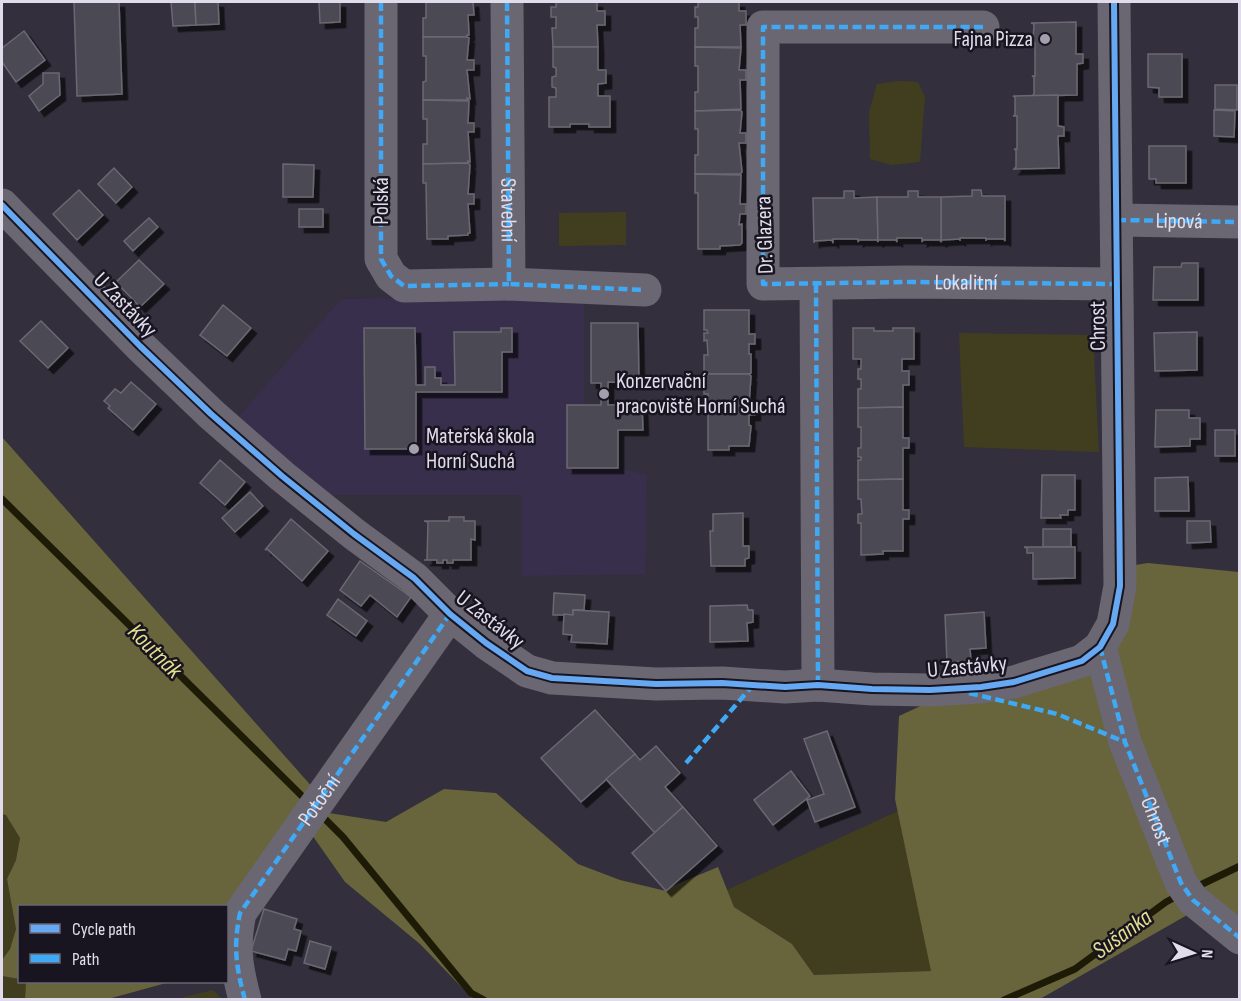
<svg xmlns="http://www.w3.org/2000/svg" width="1241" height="1001" viewBox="0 0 1241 1001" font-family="'Sofia Sans Condensed',sans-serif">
<defs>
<filter id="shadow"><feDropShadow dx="5.5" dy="5.5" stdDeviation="0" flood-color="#0009"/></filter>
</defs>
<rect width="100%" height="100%" fill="#332f3c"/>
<path fill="#382f4c" d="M584,296v108l-17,1v63h51l29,7 -2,99 -123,2v-81h-206l-76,-65v-15l101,-116z"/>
<g fill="#413e1f">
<path d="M898,81l20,1 7,15 -5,65 -29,3 -21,-6 -1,-47 8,-28z"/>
<path d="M626,212v33l-67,1v-33z"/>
<path d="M959,333l134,2 6,117 -135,-5z"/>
<path d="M898,811l34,160 -118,4 -22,-31 -58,-37 -7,-17z"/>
<path d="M2,814h4l14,23 -4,23 -9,19 9,50 -6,20 -8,11z"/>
<path d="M2,976l17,3 1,3h6l-1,17h-23z"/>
<path d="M213,990l9,9h-45z"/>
</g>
<g fill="#68643b">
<path d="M2,437l312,352 -88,117h-206l-1,73 -17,-3v-16l8,-11 6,-20 -9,-50 9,-19 4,-22 -14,-23 -4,-1z"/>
<path d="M1148,563l91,9v356l-50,-14 -149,85h-567l-53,-55 -75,-62 -33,-47 17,-22 57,9 58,-33 52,4 82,71 42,16 46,11 4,-4 48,-20 16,40 58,37 22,31 117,-4 -36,-172 4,-83 41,-19 131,-20 64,-112z"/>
<path d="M26,982h144l-62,17h-83z"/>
</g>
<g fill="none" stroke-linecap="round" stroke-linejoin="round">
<g stroke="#1d1b06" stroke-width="7">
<path d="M2,499l305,302"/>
<path d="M322,816l21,21 128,156 13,7"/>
<path d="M1194,888l46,-22"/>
<path d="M1004,1000l71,-31 91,-67 13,-7"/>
</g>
</g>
<g fill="#4c4853" stroke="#6b6873" stroke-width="1.5" filter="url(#shadow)">
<path d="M74,2h45l3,92 -45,2z"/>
<path d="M171,2h24l1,23 -23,1z"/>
<path d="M195,2h23l1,22 -23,1z"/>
<path d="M319,2h21v20l-20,1z"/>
<path d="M426,2h47l1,13h-6l1,20h-2v2h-44v-19h3z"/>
<path d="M556,2h41v9h8v14h-8l1,22h-45l-1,-19h4v-11h-5v-10h5z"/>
<path d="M698,2h41v9h7v14h-6l1,22h-46v-19h3v-11h-3v-10h3z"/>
<path d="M1076,22v32h7v9l-6,1v31l-45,1 2,-2v-17l-2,-1h3v-33h-3l1,-1 1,-18 -3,-1z"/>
<path d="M24,31l21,29 -29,22 -14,-20v-14z"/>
<path d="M423,37h44l2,1 -2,22h7v10h-7l3,29 -3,-1 1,2h-45v-18l3,-1v-25h-3z"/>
<path d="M553,47h45v23h8v13l-8,1v12h12v31h-21v-3h-19v3h-21v-30h7v-9l-4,-1v-10l4,-1v-8l-3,-1z"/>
<path d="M695,47l46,1 -2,22h7v10h-6l1,29 -46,2v-19h3v-26h-3z"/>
<path d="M1148,54h34v43h-23v-9l-11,-1z"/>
<path d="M43,73h16l1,22 -21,16 -10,-15 14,-12z"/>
<path d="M1215,85h22v25l-22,-1z"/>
<path d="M1058,95v31l6,1v9h-6l1,32 -45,1 2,-2v-17l-2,-1h3v-33h-4l2,-1v-18l-2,-1z"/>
<path d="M423,100l46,1 -1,22h6v9h-6l2,30 -2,-1v2l-45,1v-20h4v-25h-4z"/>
<path d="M740,110l2,2 -2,21h6v10h-7l3,29 -2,2h-45v-19h3v-26h-3v-18z"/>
<path d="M1214,110l21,1 -1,26 -20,-1z"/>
<path d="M1149,146h37v37h-30v-4h-7z"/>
<path d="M468,163l2,2 -2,29h6v10h-6l2,29h-2v2l-20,1v3h-21l-1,-56h-3v-19z"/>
<path d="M283,164l31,1 -1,32h-30z"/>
<path d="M114,168l18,19 -16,16 -18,-19z"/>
<path d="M695,174l46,1 -1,29h6v10h-6l-1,11 3,-1v19l-2,2 -20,1v3h-22v-56h-3z"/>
<path d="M79,190l24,25 -26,25 -24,-26z"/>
<path d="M972,190h9l1,6h23v45l-1,-2h-18v2v-3h-26v3v-2l-18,1 -1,2v-45l31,-1z"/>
<path d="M844,191h10v7l23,-1 1,45 -1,-2h-18l-1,2v-3h-25v4l-1,-3 -18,1v2l-1,-45h31z"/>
<path d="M908,191h10v6h23v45l-1,-2h-17l-1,2v-4h-25v4l-1,-2h-18v2l-1,-45h31z"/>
<rect x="299" y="209" width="24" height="18"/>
<path d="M149,218l9,9 -25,24 -9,-10z"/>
<path d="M139,260l25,24 -24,23 -24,-25z"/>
<path d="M1182,263h16v37h-45l1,-33h27z"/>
<path d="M223,305l28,23 -24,28 -27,-21z"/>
<path d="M704,310h45v24h6v10h-6v10h2v19l-2,1h-45v-19h4l-1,-15 -3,1v-8h4l-1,-3h-3z"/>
<path d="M41,321l27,27 -20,20 -28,-27z"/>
<path d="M591,323h47l1,60 -31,-1v23l34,-1 1,26h-25v38h-51v-63h34v-22h-10z"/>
<path d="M364,328h51l1,57h9v-18h10v11h6v7h14l-1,-53h47v-4h11v24h-10v40h-86v57h-51z"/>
<path d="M853,328h21v3h19v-3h21v31h-12v12h7v14h-6v22l-45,1v-19h3v-10h-3v-10h3v-10h-8z"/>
<path d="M1197,332v38l-42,1 -1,-38z"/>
<path d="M704,374h45l2,2 -2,29h6v10h-6v10l2,1 -2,20h-20v4h-21v-56h-4z"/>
<path d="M131,382l25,22 -23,26 -25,-22 2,-2 -6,-5 11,-12 6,4z"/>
<path d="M903,407v31h6v10h-6v31l-45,1v-20h3v-3h-3v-9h3v-21h-3v-19z"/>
<path d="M1156,410h33v8h11v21h-10v7l-35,1z"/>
<rect x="1215" y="430" width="20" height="26"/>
<path d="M220,460l25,22 -20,23 -25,-22z"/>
<path d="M1042,475h33v35h-7v5h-8l1,3h-20z"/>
<path d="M1188,477l1,34h-34v-33z"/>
<path d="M903,479v31h6v9h-6v32h-20v3l-22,1v-32h-3v-9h4l-1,-15h-3v-19z"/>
<path d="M250,492l13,14 -28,26 -13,-14z"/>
<path d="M743,513v33h6v12l-4,1v7h-34l-1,-35h3v-17z"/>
<path d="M449,517h15v4h11v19l-4,-1v21h-18v3h-6v-3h-4v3h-6v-3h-13h3l1,-38 -4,-1h25z"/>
<path d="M291,519l37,32 -26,30 -35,-32 -2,1z"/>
<path d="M1187,521h23l1,21 -24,1z"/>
<rect x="1043" y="529" width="28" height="18"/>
<path d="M1024,547h51v31l-42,1v-26h-6v-5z"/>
<path d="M360,561l51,36 -14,20 -27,-22 -9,11 -21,-16z"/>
<path d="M554,593l31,2 -1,15h-11v5h-20z"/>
<path d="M338,599l29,22 -11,15 -29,-21z"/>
<path d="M747,605l1,5h5v12l-6,1 1,18 -38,1v-36z"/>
<path d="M573,610l36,2 -2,32 -36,-2 1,-7 -9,-1 1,-20 9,1z"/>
<path d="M984,612l2,36 -16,1 1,12 -24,1 -2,-47z"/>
<path d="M595,710l40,44 -54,48 -40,-44z"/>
<path d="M827,731l28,76 -40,15 -8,-22 17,-6 -20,-55z"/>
<path d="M656,746l24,27 -15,14 18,20 -28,26 -49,-54 29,-25 5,6z"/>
<path d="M791,771l19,25 -37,29 -19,-25z"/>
<path d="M683,807l34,39 -51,45 -34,-38z"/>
<path d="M264,909l33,10 -3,10 7,2 -5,20 -8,-2 -3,11 -34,-9z"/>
<path d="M310,941l21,6 -6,22 -21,-6z"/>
</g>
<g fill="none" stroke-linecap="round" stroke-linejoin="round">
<g stroke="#6a6672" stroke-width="33">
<path d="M381,2v257l10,17 13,10 105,-2"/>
<path d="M507,2l2,282 136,6"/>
<path id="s1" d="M983,27h-220v257l145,-2 207,2"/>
<path d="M2,205l138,141 71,68 71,62 72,58 60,44 36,36 36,29 41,28 25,7 104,6 66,-1 63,4 33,-2 54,4 58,1 51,-3 33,-5 68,-21 18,-14 13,-23 7,-38 -6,-584"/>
<path id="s2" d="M1117,220l123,2"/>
<path d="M816,284l2,401"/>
<path id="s3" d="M1100,647l25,95 56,141 12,17 47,38"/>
<path d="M245,1000c-9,-34 -12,-53 -5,-87l210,-299"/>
</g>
<g stroke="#3fa9f5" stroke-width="4.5" stroke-dasharray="9 4.5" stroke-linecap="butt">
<path d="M381,2v257l10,17 13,10 105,-2"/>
<path id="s4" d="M507,2l2,282 136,6"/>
<path d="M983,27h-220v257l145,-2 207,2"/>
<path d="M1117,220l123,2"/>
<path d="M816,284l2,401"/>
<path d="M1100,647l25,95 56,141 12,17 47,38"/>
<path d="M969,693l88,21 68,28"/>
<path d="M686,763l67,-78"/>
<path id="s5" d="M245,1000c-9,-34 -12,-53 -5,-87l210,-299"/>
</g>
<defs>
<path id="cycleway" d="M2,205l138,141 71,68 71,62 72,58 60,44 36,36 36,29 41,28 25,7 104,6 66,-1 63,4 33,-2 54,4 58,1 51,-3 33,-5 68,-21 18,-14 13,-23 7,-38 -6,-584"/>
</defs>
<use href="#cycleway" stroke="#181520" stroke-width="10"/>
<use href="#cycleway" stroke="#66a8f1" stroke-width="6"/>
</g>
<g fill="#a49fae" stroke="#181520" stroke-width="2">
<circle cx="1045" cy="39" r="6"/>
<circle cx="604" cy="394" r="6"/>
<circle cx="414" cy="449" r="6"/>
</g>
<g text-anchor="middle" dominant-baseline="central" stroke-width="5" stroke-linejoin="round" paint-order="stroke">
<g font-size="22" fill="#e1dcec" stroke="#181520" text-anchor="start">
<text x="1033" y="39" text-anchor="end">Fajna Pizza</text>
<text x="616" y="381">Konzervační<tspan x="616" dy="25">pracoviště Horní Suchá</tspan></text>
<text x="426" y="436">Mateřská škola<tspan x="426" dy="25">Horní Suchá</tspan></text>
</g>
<g font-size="22" fill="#e1dcec" stroke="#181520">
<text transform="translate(381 201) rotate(-90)">Polská</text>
<text stroke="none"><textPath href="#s4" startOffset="208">Stavební</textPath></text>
<text stroke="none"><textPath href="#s2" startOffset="62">Lipová</textPath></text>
<text transform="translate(765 235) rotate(-92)">Dr. Glazera</text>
<text stroke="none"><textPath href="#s1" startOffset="680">Lokalitní</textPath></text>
<text transform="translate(125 305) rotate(46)">U Zastávky</text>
<text transform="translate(1098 326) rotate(-91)">Chrost</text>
<text transform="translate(490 620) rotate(38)">U Zastávky</text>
<text transform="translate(967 667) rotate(-5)">U Zastávky</text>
<text stroke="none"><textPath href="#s5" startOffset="226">Potoční</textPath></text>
<text stroke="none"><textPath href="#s3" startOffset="183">Chrost</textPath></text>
</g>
<g font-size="24" font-style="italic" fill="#e2dd8f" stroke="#181520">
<text transform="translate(155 651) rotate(45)">Koutnák</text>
<text transform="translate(1122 934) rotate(-36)">Sušanka</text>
</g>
</g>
<rect width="1241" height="1001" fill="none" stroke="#e1dcec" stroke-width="6"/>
<rect x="18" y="905" width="210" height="78" fill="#181520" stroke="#686572" stroke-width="1.5"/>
<rect x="30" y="924" width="30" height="9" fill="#66a8f1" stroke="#686572" stroke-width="1.5"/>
<text x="72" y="935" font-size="18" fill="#e1dcec">Cycle path</text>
<rect x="30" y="954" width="30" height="9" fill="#3fa9f5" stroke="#686572" stroke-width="1.5"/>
<text x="72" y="965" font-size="18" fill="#e1dcec">Path</text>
<g transform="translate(1193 953) rotate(94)" stroke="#181520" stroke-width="4.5" paint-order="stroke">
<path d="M0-4.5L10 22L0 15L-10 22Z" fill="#e1dcec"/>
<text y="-9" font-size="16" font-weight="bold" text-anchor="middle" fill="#e1dcec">N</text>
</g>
</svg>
